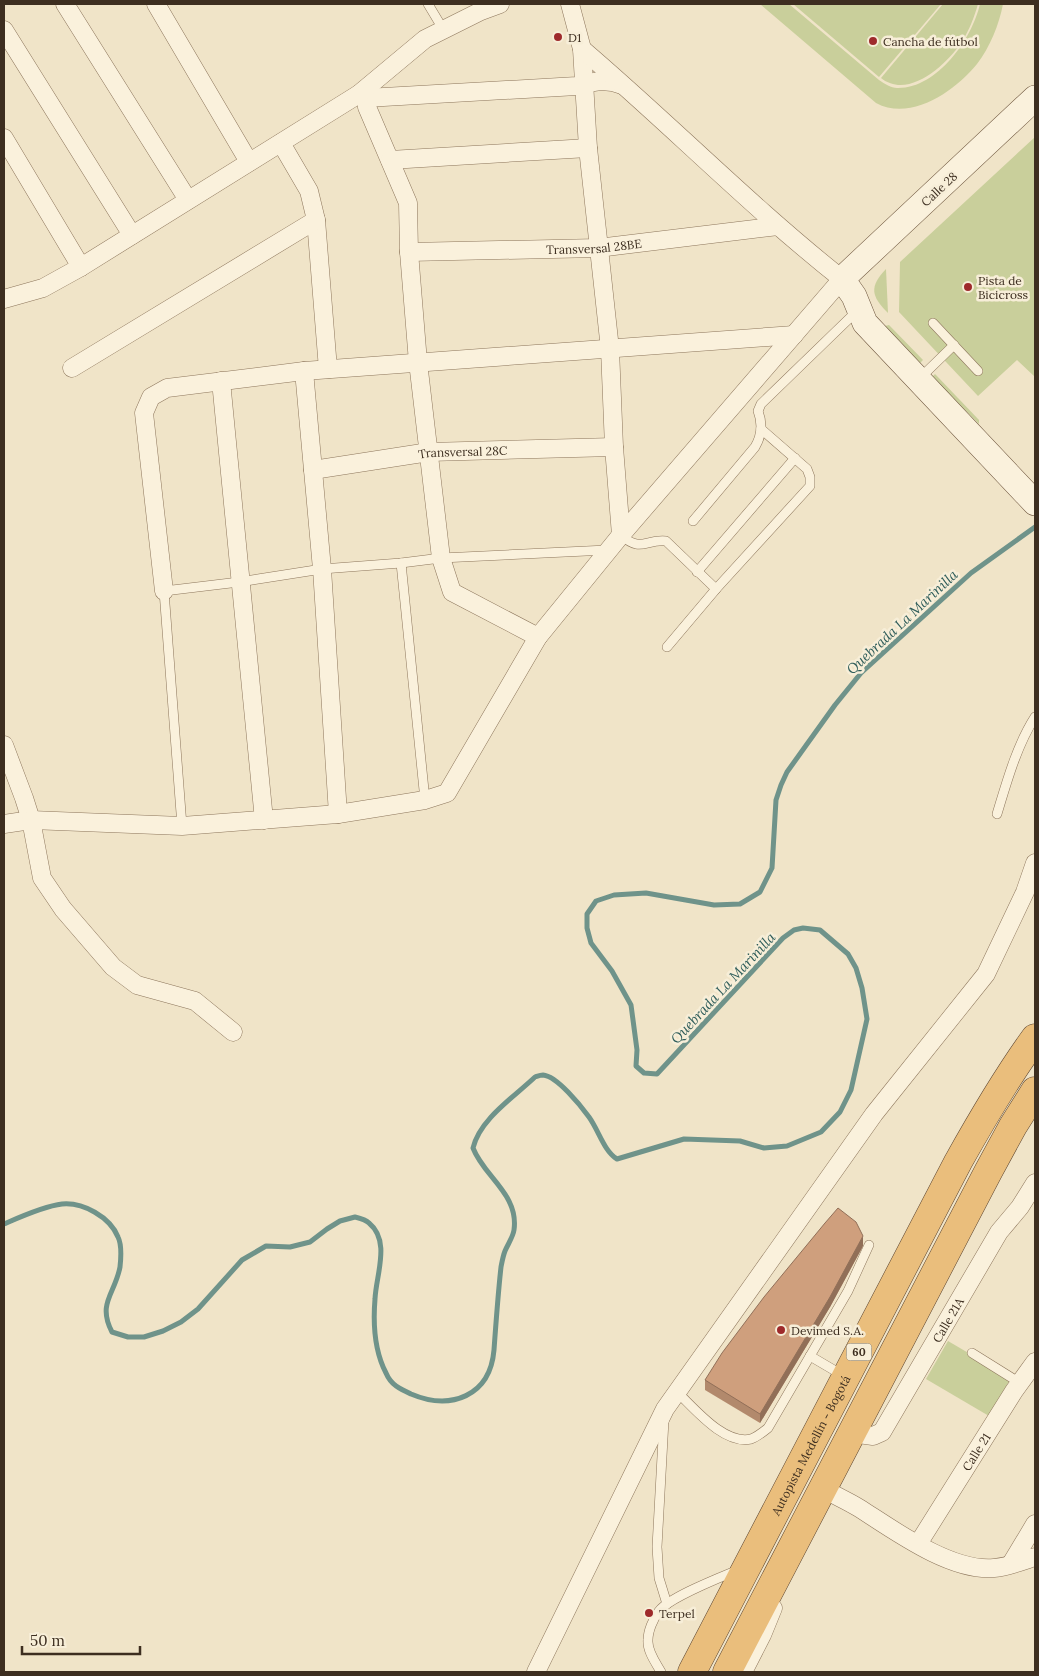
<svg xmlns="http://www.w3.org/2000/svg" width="1039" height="1676" viewBox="0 0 1039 1676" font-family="Lora,serif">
<rect width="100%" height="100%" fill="#f0e4c8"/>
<g fill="#c9cf9b">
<path d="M760,4h29l90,76c6,4 12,8 18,8 40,1 75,-49 83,-84h23c-4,21 -13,43 -26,60 -22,27 -66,58 -101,39z"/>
<path d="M793,4h148l-62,73z"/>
<path d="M943,4h35c-4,14 -9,27 -17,39 -15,22 -53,57 -80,35z"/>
<path d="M1035,137v240l-18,-17 -39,36 -79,-84 1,-50z"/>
<path d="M886,269l2,44c-17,-17 -19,-26 -2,-44z"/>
<path d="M889,325l34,35 -3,3 -8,-4v-5l-27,-28z"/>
<path d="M935,374l44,46v4l-47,-47z"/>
<path d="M948,1341l63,37 -22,38 -63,-37z"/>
</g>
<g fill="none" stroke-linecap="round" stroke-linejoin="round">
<path stroke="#6f938a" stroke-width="5" d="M4,1224c16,-7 40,-18 58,-20 21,-2 48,13 56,33 4,8 3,21 2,30 -5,27 -23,36 -8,65l16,5h16l19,-6 18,-9 17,-13 44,-49 24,-14 24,1 20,-5 17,-13 13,-8 15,-4c4,1 11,3 14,6 22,18 7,52 6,76 -2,24 -1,51 11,74 5,12 14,16 25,21 40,17 79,2 83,-44 2,-28 4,-56 7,-83 1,-5 2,-11 4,-16 3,-7 8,-14 9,-21 5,-36 -30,-53 -41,-82 7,-29 41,-51 62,-71 3,-1 5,-2 8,-2 14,1 38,31 46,42 10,14 15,34 28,42l67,-20 56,2 24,7 23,-2 34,-14 19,-20 11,-22 16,-71 -5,-31 -6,-20 -8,-14 -28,-24 -17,-2 -9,2 -11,8 -126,136 -13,-1 -8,-7 1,-16 -6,-45 -19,-34 -21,-28 -4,-15v-14l9,-13 18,-6 32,-2 68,12 26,-1 20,-12 12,-24 4,-68 5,-15 6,-13 48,-67 26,-32 110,-100 64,-46"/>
<defs>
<g id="service">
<path d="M428,4l15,25"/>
<path d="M933,323l45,48"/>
<path d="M919,379l35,-34"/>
<path d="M693,521l62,-74c7,-12 8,-23 3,-36l3,-7 96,-93"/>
<path d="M621,535c20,18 24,4 45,6l50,48"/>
<path d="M401,563l24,237"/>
<path d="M697,572l98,-114"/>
<path d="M667,647l49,-58 94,-103v-9l-3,-8 -46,-40"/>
<path d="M997,814c10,-33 20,-69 38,-97"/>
<path d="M182,826l-18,-235 75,-9 83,-13 79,-6 40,-5 166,-8"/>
<path d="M972,1353l48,30"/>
<path d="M810,1356l34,20"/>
<path d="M677,1392c18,17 47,53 74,47 6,-2 12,-7 17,-11l80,-137 21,-46"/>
<path d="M664,1420l-7,127 2,31 8,26"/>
<path d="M661,1672c-5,-9 -14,-21 -13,-32 0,-9 5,-21 11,-29 11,-14 60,-33 79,-41"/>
</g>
<g id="minor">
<path d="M65,4l123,196"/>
<path d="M156,4l93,158"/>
<path d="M570,4l12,45 6,99 22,201 4,98 7,88"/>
<path d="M4,30l128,205"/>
<path d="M359,94l7,4 1,9 41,96 1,49 9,110 23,196 11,34 86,45"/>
<path d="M366,98l211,-12c15,-4 29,-8 45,-1"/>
<path d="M4,138l77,129"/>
<path d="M281,143l28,48 7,29 12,149"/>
<path d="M390,160l198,-12"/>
<path id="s1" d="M409,252l189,-4 180,-22"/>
<path d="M4,299l39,-11 38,-21 278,-173 66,-55 56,-28 19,-7"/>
<path d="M72,368l244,-148"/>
<path d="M304,371l18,198 16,245"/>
<path d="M221,381l43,439"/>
<path id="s2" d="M313,470l116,-18 185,-5"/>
<path d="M164,591l-20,-178 7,-16 16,-9 137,-17 490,-36"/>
<path d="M4,745l20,53 7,22 -27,4"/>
<path d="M233,1032l-38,-31 -58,-16 -24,-18 -50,-58 -21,-31 -11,-58 151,6 156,-12 87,-14 22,-7 91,-156 83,-102 221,-256c-91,-72 -172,-155 -260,-230"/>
<path id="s3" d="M851,1433l22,3 9,-4 117,-200 21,-25 15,-24"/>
<path d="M822,1488c12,7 26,13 37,20 36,23 92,64 135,60 14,-1 28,-7 41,-11"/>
<path id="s4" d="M918,1544l96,-153 21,-29"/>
<path d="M1011,1564l24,-40"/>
<path d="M536,1672l129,-263 209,-295 112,-140 39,-82 10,-29"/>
<path d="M743,1672l19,-37 11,-27"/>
</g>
<path id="secondary" d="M1035,98l-193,181 12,17 11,27 170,180"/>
<g id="trunk">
<path id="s5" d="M692,1672l266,-510c24,-43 48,-84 77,-124"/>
<path d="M727,1672l261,-500 25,-46 22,-35"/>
</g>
</defs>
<use href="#service" stroke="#8d765c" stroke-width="10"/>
<use href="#minor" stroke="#8d765c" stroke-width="19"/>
<use href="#secondary" stroke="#6f573f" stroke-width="26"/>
<use href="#trunk" stroke="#5b4430" stroke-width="29"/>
<use href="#service" stroke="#faf1dc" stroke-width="9"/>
<use href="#minor" stroke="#faf1dc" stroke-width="18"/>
<use href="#secondary" stroke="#faf1dc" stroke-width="25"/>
<use href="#trunk" stroke="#eabe7c" stroke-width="28"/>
</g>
<path fill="#b2896c" d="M863,1246l-33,61 -70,116 -55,-33v-10z"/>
<path fill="#916f58" d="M863,1236v10l-33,61 -70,116v-9z"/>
<path fill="#cf9f7d" stroke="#916f58" d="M838,1208l18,14 7,14 -33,61 -70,117 -55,-34 17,-27 42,-56 61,-74z"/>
<g fill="#9e2a2b" stroke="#f7eed8" stroke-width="2">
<circle cx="558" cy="37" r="5"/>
<circle cx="873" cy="41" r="5"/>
<circle cx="968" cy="287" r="5"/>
<circle cx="781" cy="1330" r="5"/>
<circle cx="649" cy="1613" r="5"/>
</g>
<g text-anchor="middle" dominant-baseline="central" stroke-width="5" stroke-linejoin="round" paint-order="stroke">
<rect fill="#f7eed8" stroke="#756857" stroke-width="1" x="846.5" y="1343.5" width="25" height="17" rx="4"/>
<g font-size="11" font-weight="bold" fill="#3d2e20">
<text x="859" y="1352">60</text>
</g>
<g font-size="12" fill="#3d2e20" stroke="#f7eed8" text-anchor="start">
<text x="568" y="37">D1</text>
<text x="883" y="41">Cancha de fútbol</text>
<text x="978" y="280">Pista de<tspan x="978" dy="14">Bicicross</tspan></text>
<text x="791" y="1330">Devimed S.A.</text>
<text x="659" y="1613">Terpel</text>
</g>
<g font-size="12" fill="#3d2e20" stroke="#f7eed8">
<text transform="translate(939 189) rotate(-43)">Calle 28</text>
<text stroke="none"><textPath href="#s1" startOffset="185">Transversal 28BE</textPath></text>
<text stroke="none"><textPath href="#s2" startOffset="151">Transversal 28C</textPath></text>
<text stroke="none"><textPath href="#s3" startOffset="162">Calle 21A</textPath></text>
<text stroke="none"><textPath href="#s5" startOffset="256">Autopista Medellín - Bogotá</textPath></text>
<text stroke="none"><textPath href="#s4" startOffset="109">Calle 21</textPath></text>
</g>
<g font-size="14" font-style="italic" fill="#2f5d5a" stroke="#f7eed8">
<text transform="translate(902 622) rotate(-43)">Quebrada La Marinilla</text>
<text transform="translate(723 988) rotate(-47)">Quebrada La Marinilla</text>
</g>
</g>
<rect width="1039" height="1676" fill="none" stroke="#3d2e20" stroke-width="10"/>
<path d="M22 1646v8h118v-8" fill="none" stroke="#3d2e20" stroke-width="2.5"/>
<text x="30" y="1646" font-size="15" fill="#3d2e20" stroke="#f7eed8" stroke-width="4" paint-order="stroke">50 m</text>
</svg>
